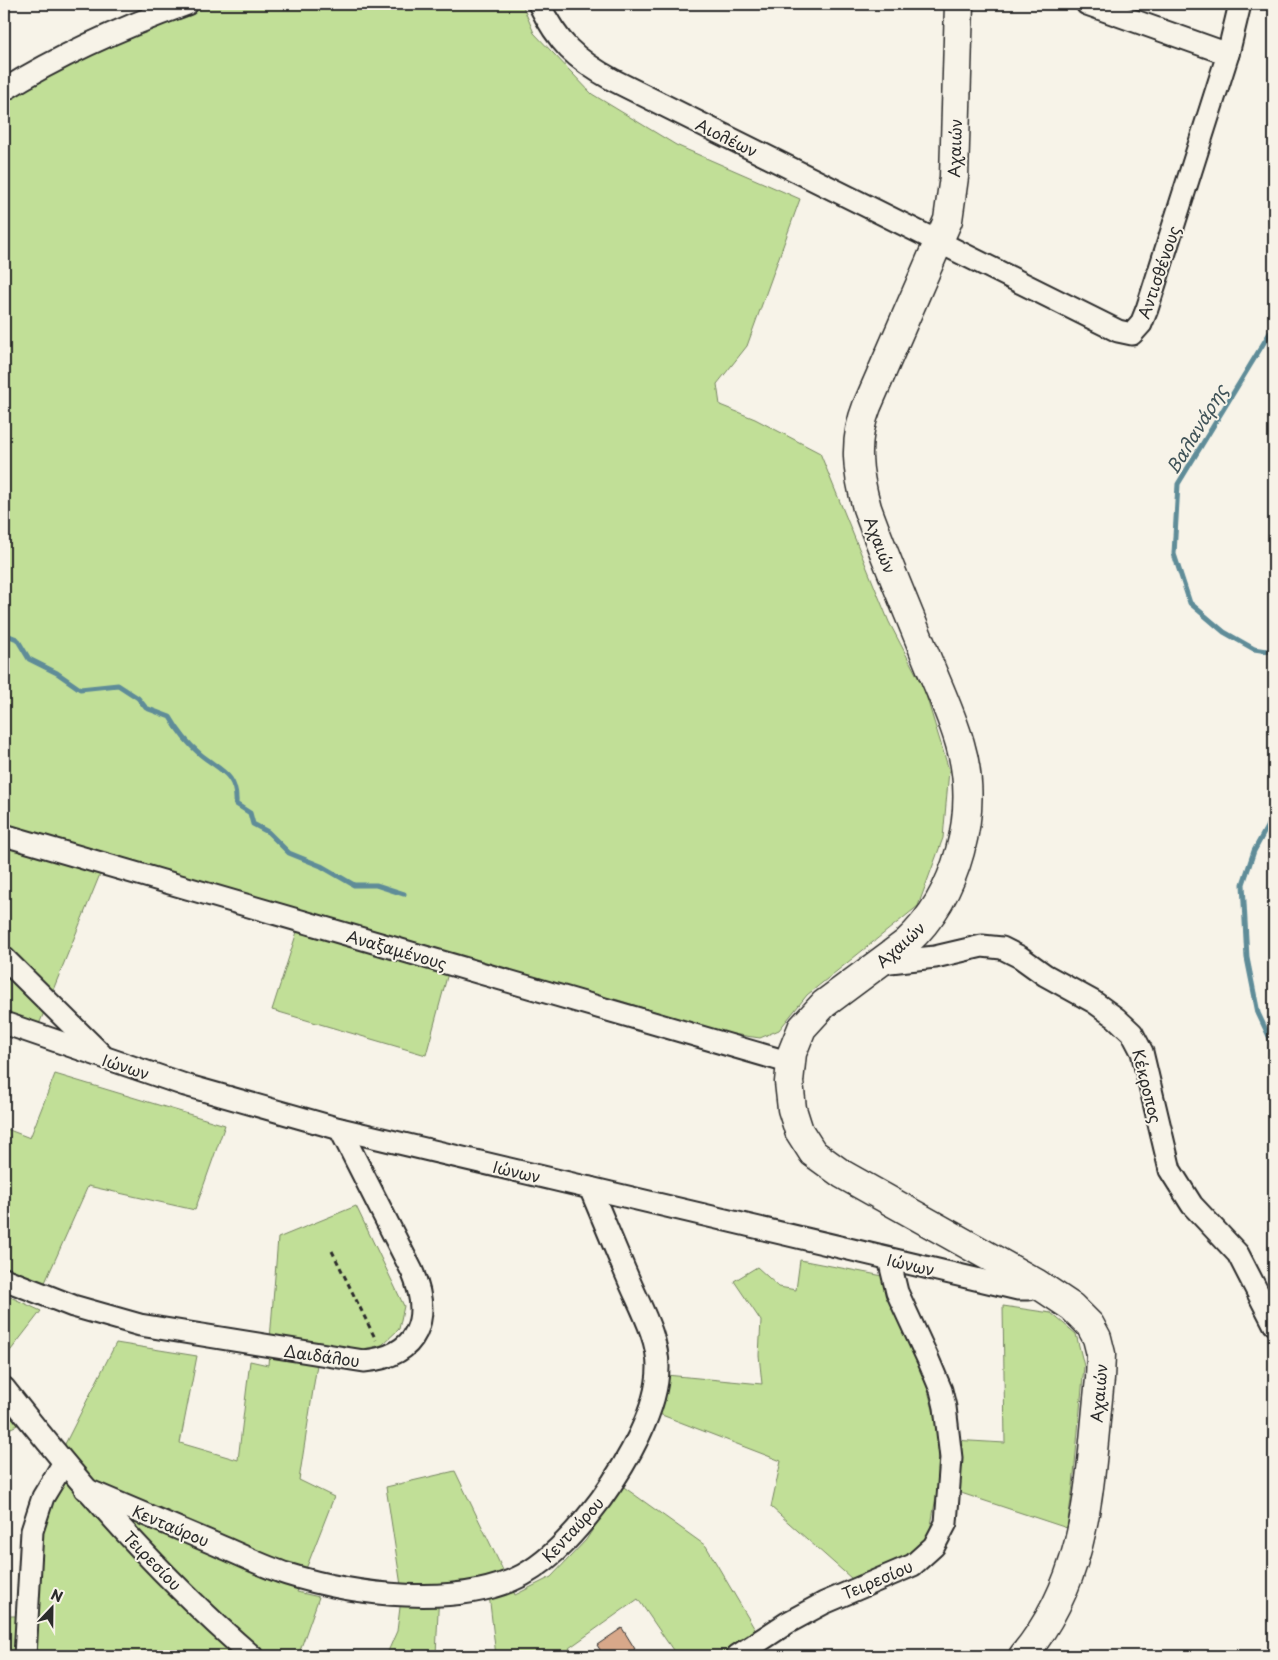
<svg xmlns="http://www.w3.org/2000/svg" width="1278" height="1660" viewBox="0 0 1278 1660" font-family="'Playpen Sans',sans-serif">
<rect width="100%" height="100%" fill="#f7f3e8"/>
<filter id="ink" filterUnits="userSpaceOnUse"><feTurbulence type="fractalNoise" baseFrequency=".02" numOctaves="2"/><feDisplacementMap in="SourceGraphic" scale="10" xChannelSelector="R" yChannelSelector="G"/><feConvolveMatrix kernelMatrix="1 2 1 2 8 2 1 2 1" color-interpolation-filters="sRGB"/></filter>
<g filter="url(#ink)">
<g fill="#c1df97" stroke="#768561">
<path d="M157,4h365l12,29 58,61 84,51 124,54 -53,147 -30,38 3,21 35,14 65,34 69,169 35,67 25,81 -6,68 -25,68 -111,89 -28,35 -19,8 -35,-5 -107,-33 -67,-15 -99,-27 -26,97 -154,-45 31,-97 -196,-56 -69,170 -34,-10v-926l159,-75z"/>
<path d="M55,1074l170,51 -30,85 -107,-24 -45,101 -39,-15v-144l26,10z"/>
<path d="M356,1206l48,100 -5,23 -17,16 -28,6 -34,-6 -21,135 35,17 -37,95 22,5 -21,59h-294v-40h23l13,-92 22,-74 54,-107 81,13 -17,87 58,17 12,-99 18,4 10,-127z"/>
<path d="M800,1260l83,16 42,103 14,54 -1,52 -9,52 -16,20 -61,22 -81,-72 10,-46 -127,-49 12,-37 96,9 -3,-29 2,-34 -27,-40 23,-14 22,20 17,3z"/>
<path d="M4,1294l37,17 -37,48z"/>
<path d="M1003,1306l48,7 25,21 8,32 -11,119 -6,43 -112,-37 -2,-51 52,3z"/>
<path d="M4,1403l16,21 -16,7z"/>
<path d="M455,1471l60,124 36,-18 35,-37 35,-55 85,61 51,87 -30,23h-50l-39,-57 -69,49 6,8h-79l-8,-71 -49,4 -3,67h-50l11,-25 5,-39 -16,-105z"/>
</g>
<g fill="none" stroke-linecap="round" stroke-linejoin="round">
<g stroke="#5f8c98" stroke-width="5">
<path d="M1274,326l-96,158 -4,70 16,49 34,29 30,17 20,3"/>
<path d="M4,634l13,5 12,20 28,14 23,16 38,-4 20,13 8,10 24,9c8,14 17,26 30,37 19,16 38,20 36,50l14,9 3,11 15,8 21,21 32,13 33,19h22l28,9"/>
<path d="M1274,814l-20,37 -11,33 4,74 11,55 16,34"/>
</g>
</g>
<path fill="#d8a88a" stroke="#2b2b2b" d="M622,1628l13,21 -11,7h-20l-7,-11z"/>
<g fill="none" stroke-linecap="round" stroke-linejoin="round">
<defs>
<g id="minor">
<path d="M539,4c19,39 36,55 74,76l505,251 14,3 9,-10 6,-15 81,-255 12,-50"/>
<path d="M1087,4l141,50"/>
<path d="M4,90c58,-36 119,-63 183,-86"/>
<path d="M4,835l787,228"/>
<path d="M4,958l97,96"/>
<path d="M881,963l54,-6 47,-11 20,2 18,9 25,18 49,27 22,16 16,15 10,19 28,118 22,35 46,49 36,70"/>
<path d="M4,1023l181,62 155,44 678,160h11l7,-6"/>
<path d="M4,1279l69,27 67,19 224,36c55,-5 68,-43 48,-90l-72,-142"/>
<path d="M4,1388c75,96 156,189 248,268"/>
<path d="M85,1489c43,18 87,37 130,55 24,10 47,22 72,30 67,21 172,35 236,1 31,-17 57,-48 78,-76 25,-35 57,-89 57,-132 0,-28 -16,-57 -27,-82 -14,-32 -27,-64 -41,-97"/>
<path d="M25,1656l7,-125 11,-34 20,-33"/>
<path d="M737,1656l50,-33 37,-20 89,-38 21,-19 12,-23 5,-65 -6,-51 -4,-17 -13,-31 -31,-67 -8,-33"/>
</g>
<path id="major" d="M959,4l-5,173 -6,43 -81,186c-14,35 -10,66 0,102 17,47 37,94 56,141 12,31 28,63 37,95 20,68 -2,151 -54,199l-82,61 -22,24 -10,25 -3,29 3,27 7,22 14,22 29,21 194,109 36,24 18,18 7,13 4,16 -1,25c-11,100 -9,195 -77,277"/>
</defs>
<use href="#minor" stroke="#2b2b2b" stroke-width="25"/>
<use href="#major" stroke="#2b2b2b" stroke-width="31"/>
<path stroke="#2b2b2b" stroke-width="3" stroke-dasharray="5 4" stroke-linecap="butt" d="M332,1251l44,89"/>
<use href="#minor" stroke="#f7f3e8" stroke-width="21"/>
<use href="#major" stroke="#f7f3e8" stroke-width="28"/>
</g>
</g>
<g text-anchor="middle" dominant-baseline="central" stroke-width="4" stroke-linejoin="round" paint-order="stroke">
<g font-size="16" fill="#2b2b2b" stroke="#f7f3e8">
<text transform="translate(727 137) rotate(26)">Αιολέων</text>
<text transform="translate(954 148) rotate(-88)">Αχαιών</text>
<text transform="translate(1158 272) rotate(-71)">Αντισθένους</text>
<text transform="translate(881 545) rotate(69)">Αχαιών</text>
<text transform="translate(900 944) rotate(-42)">Αχαιών</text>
<text transform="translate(397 949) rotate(16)">Αναξαμένους</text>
<text transform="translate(126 1066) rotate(18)">Ιώνων</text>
<text transform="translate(1148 1086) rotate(76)">Κέκροπος</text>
<text transform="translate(517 1171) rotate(13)">Ιώνων</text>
<text transform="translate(911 1264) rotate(13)">Ιώνων</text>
<text transform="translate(322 1355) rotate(8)">Δαιδάλου</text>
<text transform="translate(1098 1393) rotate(-85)">Αχαιών</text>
<text transform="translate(171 1525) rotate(23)">Κενταύρου</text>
<text transform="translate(572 1529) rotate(-47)">Κενταύρου</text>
<text transform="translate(153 1560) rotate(46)">Τειρεσίου</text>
<text transform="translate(877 1579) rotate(-23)">Τειρεσίου</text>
</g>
<g font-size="18" font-style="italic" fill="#405358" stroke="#f7f3e8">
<text transform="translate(1196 429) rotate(-59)">Βαλανάρης</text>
</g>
</g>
<rect width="1278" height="1660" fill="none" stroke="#f7f3e8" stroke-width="20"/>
<rect x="10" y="10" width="1258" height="1640" fill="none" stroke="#2b2b2b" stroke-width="2" filter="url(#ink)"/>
<g transform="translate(52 1608) rotate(22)" stroke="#f7f3e8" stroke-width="4" paint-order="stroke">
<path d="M0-4L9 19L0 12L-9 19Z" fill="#2b2b2b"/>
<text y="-8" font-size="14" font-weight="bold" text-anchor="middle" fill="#2b2b2b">N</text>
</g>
</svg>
